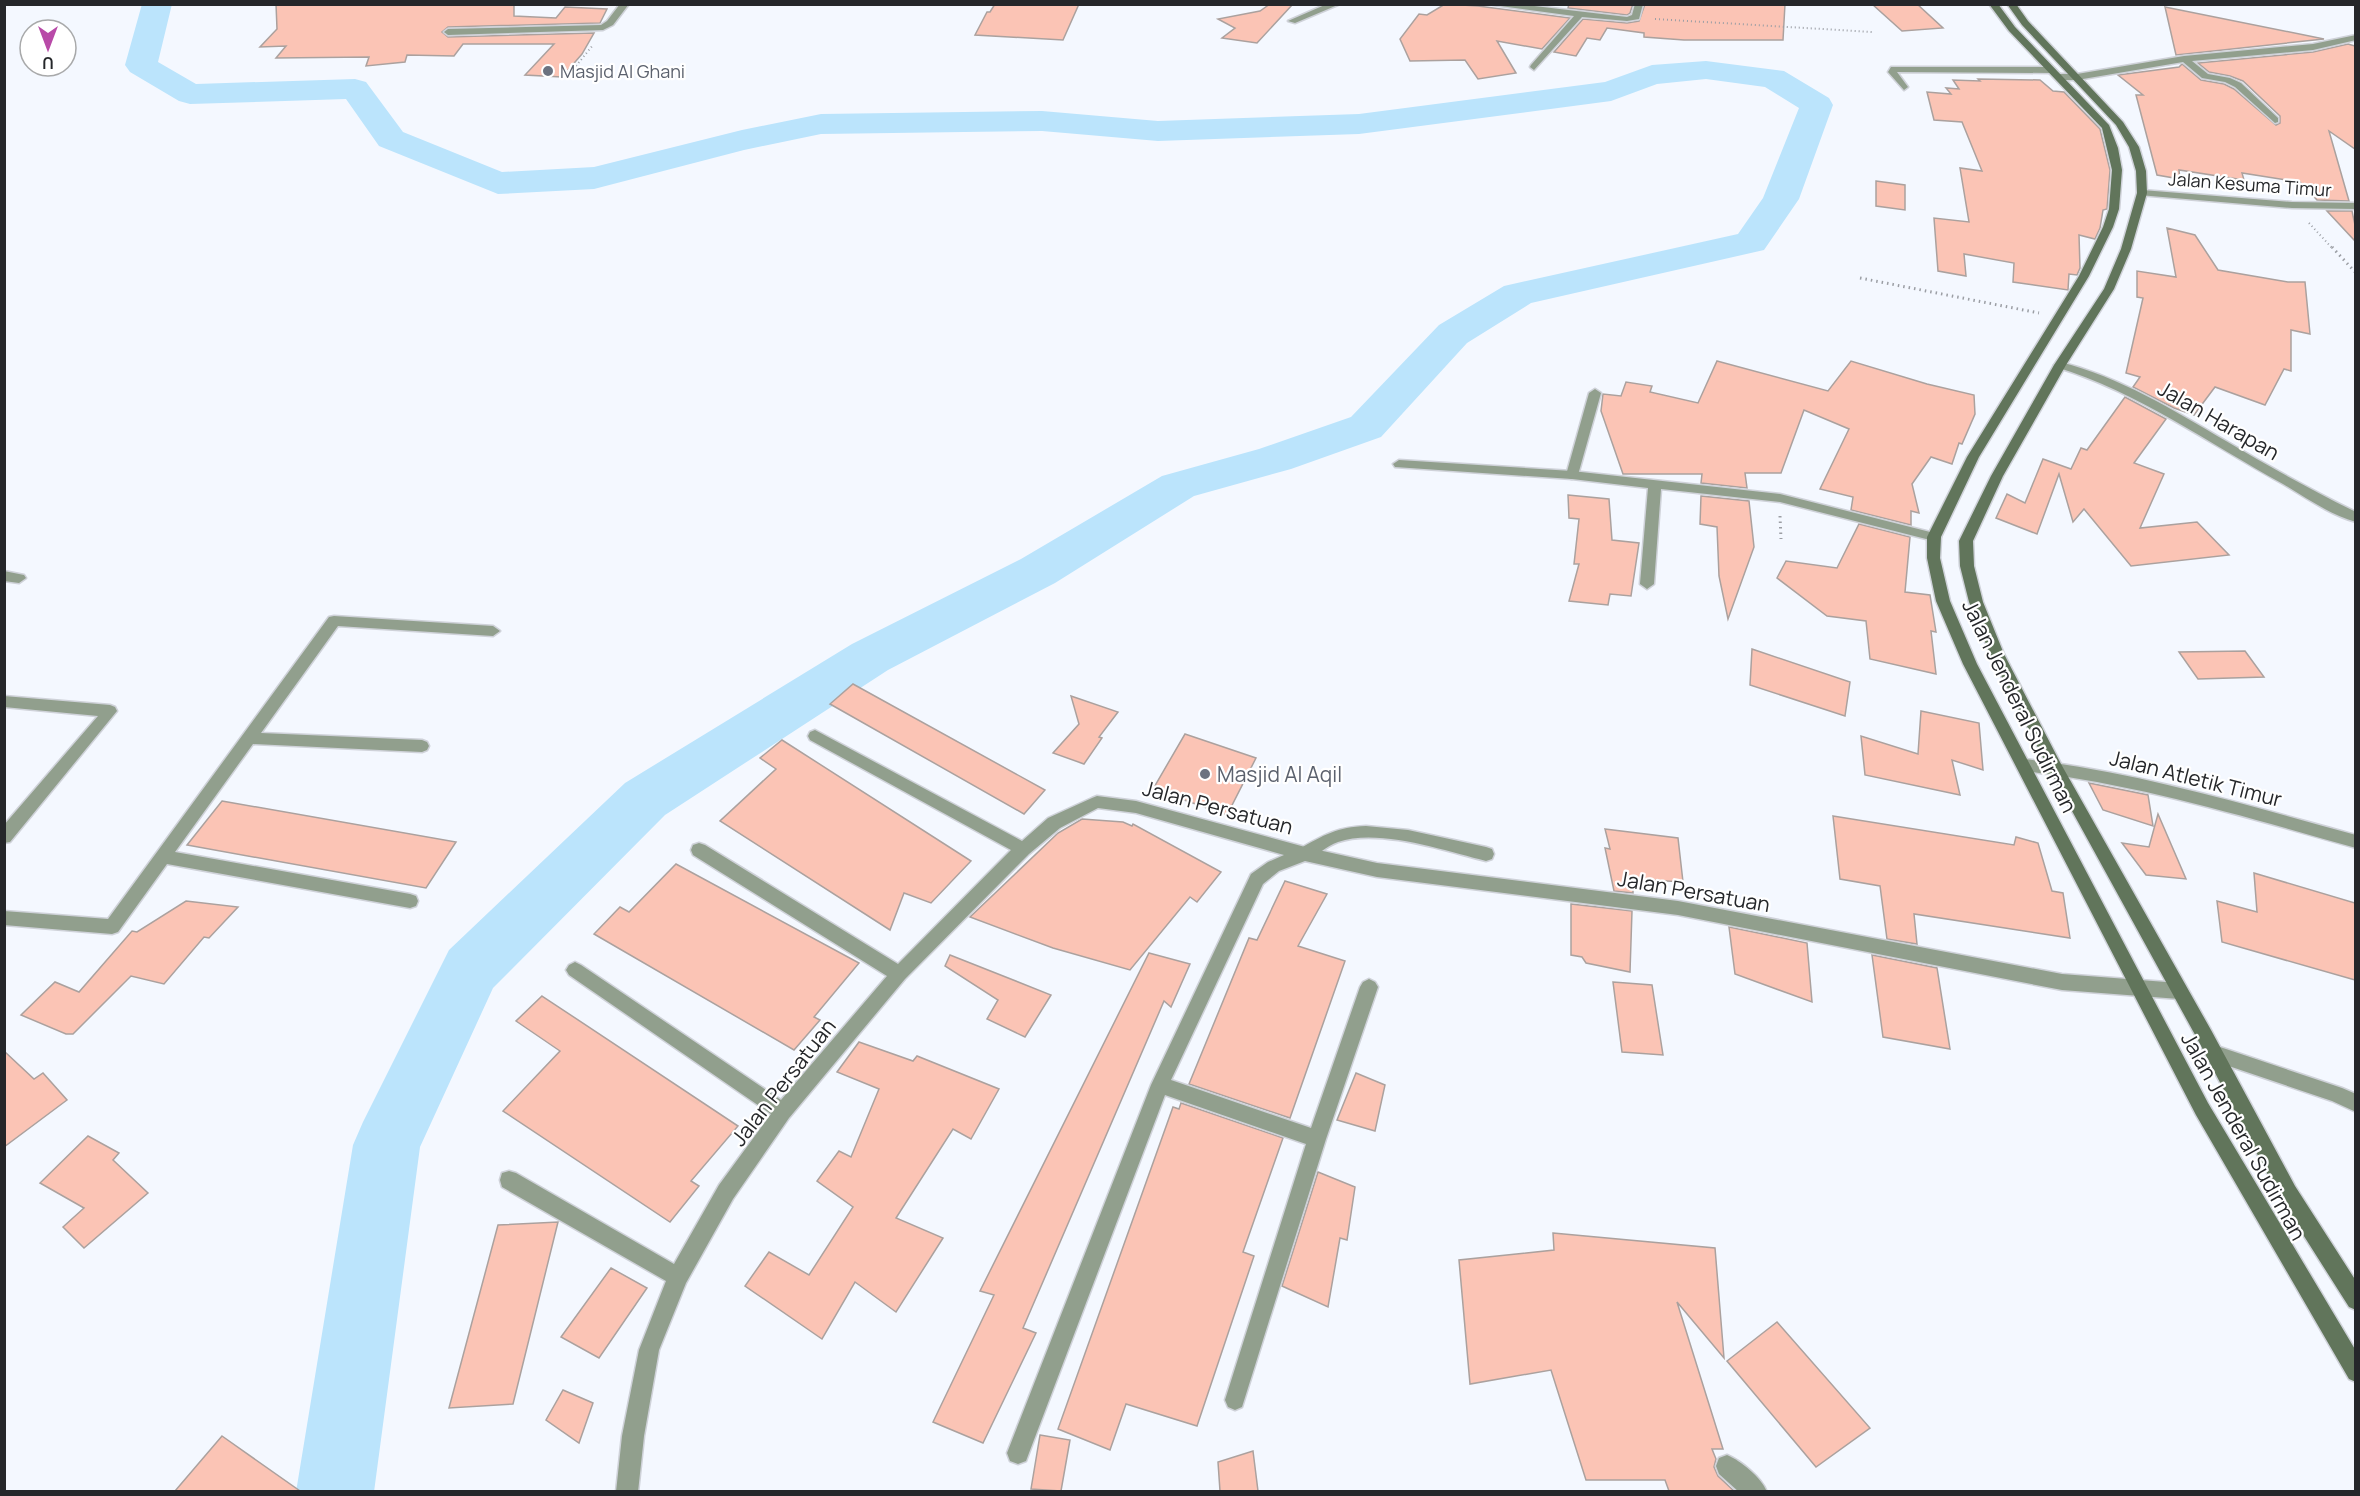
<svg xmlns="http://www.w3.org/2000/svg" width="2360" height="1496" viewBox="0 0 2360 1496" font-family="Manrope,sans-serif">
<rect width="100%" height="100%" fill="#f4f8ff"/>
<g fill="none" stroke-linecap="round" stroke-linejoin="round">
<path fill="#bbe4fc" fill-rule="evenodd" d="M142,4h30l-14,58 38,22 159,-5 11,3 37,50 99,40 92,-5 148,-37 79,-16 221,-3 116,10 201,-7 246,-32 47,-17 54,-4 78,10 45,27 4,7 -34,94 -35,51 -233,53 -64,40 -86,94 -90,32 -97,27 -139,87 -167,87 -223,145 -172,173 -73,159 -46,345h-78l57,-347 10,-23 86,-172 176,-167 227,-139 169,-85 141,-83 97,-27 92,-32 88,-92 65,-39 234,-52 25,-36 36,-90 -34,-21 -59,-8 -49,5 -46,17 -252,33 -201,7 -116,-10 -221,3 -77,16 -150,39 -96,5 -119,-48 -33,-47 -156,5 -11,-3 -49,-29 -5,-7z"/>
</g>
<g fill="#fbc4b5" stroke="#aba19e" stroke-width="1.5">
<path d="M276,4h238v12l42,2 9,-11 42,2 -7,14 -152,4 -6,5 6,5 146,-4 -12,21 -20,23 -37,-2 29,-31h-91l-9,12 -47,-1 -2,7 -39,4 3,-9 -93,1 10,-12 -26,1 17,-18z"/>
<path d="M995,4h84l-16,36 -88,-5 12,-23h3z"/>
<path d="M1270,4h23l-36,39 -35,-5 13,-10 -17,-9 42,-8z"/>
<path d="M1445,4l33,2 92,12 -28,31 -45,-8 19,32 -38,6 -13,-19 -55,1 -10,-22 19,-25 8,1z"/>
<path d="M1569,4h64l-3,9 -3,2 -59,-7z"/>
<path d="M1645,4h140l-2,36h-99l-40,-3v-4l-37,-5 -7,12 -13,-2 -11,18 -22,-4 29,-33 44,4 12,-2z"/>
<path d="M1872,4h45l26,24 -41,3z"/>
<path d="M2165,7l159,32 -148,16z"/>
<path d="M2348,44l7,2v103l-26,-18 20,70 -32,-1 -17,-18 -58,-9 2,7 -65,-10 1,9 -23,-4 -21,-80h7l-25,-20 61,-8 3,-3 19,16 23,4 10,5 42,36 4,-2v-7l-37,-35 -13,-5 -21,-4 -11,-9 115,-11z"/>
<path d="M1978,79l62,1 13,11 11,1 36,37 10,41 -3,39 -4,1 -3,18 -5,11 -16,-4 1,33 -3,7 -8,-1 -1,16 -55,-8 1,-19 -50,-9 2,22 -28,-5 -4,-53 35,4 -9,-54 22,3 -20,-49 -28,-2 -7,-28 24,2 -5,-6 13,1 -6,-9 27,1z"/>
<path d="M1876,181l29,4v25l-29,-4z"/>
<path d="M2327,211h25l3,14v16z"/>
<path d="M2167,228l28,7 23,35 70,12h17l5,52 -19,-4v41l-7,-2 -19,36 -50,-18 -21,28 -20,-7 -41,-21 7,-10 -14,-4 17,-75 -6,-1v-26l39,6z"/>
<path d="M1717,361l111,30 23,-30 76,23 47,11 1,19 -13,30 -3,-1 -7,21 -21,-7 -19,27 7,29 -8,-2v14l-60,-15 2,-13 -33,-8 29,-60 -45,-19 -23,63h-36l2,15 -46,-5 1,-9h-79l-22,-63 2,-17 18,2 5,-14 26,4 -2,6 48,11z"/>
<path d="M2125,397l41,22 -32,44 30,11 -24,54 57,-6 32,33 -98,11 -47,-57 -11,13 -14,-48 -22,60 -41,-16 11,-24 18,9 18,-44 28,10 10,-21 6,2z"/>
<path d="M1568,495l41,4 3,41 27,3 -8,53 -21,-2 -2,11 -39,-4 10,-37h-5l5,-45 -10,-1z"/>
<path d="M1701,496l48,5 5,46 -26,72 -9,-43 -2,-49 -17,-3z"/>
<path d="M1859,524l51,13 -5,55 25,3 6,37 -5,-1 5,43 -66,-15 -4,-38 -39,-5 -50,-38 9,-17 51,7z"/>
<path d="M1752,649l98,33 -5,34 -95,-31z"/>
<path d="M2245,651l19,26 -66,2 -19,-27z"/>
<path d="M853,684l192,106 -21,24 -194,-110z"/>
<path d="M1071,696l47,16 -19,25 3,1 -18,26 -31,-11 26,-29z"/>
<path d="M1921,711l58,12 4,47 -31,-10 8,35 -95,-20 -4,-39 57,18z"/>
<path d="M1185,734l71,24 -29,57 -74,-26z"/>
<path d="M782,740l189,121 -40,42 -27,-10 -14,37 -170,-109 56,-52 -16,-11z"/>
<path d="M2089,783l59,12 5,31 -50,-16z"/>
<path d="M222,801l234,41 -30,46 -239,-43z"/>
<path d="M2158,814l28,65 -40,-4 -24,-32 27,4z"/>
<path d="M1833,816l181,29 2,-8 22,6 14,48 11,2 7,45 -156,-24 3,30 -30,-5 -7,-53 -40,-7z"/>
<path d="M1082,819l41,3 9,4 1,-2 88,48 -24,30 -7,-5 -60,73 -77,-22 -83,-31 88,-84z"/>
<path d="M1605,829l73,9 5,44 -50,-3v14l-19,-2 -9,-43 5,1z"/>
<path d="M676,864l183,99 -45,54 6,3 -26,30 -200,-116 26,-27 9,5z"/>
<path d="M2254,873l101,30v77l-133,-38 -5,-41 40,11z"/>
<path d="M1285,881l42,13 -29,52 47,15 -55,157 -101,-34 60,-146 8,2z"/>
<path d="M186,901l52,6 -29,31 -5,-1 -40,47 -33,-8 -58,58h-7l-45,-19 34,-33 24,10 53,-61 5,1z"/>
<path d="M1571,904l61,7 -2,61 -44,-9 -4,-6 -11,-2z"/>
<path d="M1729,927l78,16 5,59 -77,-28z"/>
<path d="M1149,953l41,11 -19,43 -7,-6 -141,327 13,5 -53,110 -50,-21 61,-127 -14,-4z"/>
<path d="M950,955l101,40 -26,42 -38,-18 11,-19 -53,-34z"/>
<path d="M1872,955l65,13 13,81 -67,-12z"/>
<path d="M1613,982l39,3 11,70 -41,-3z"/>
<path d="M542,996l196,130 -47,55 8,5 -29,36 -167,-111 57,-60 -44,-30z"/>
<path d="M859,1042l54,19 4,-5 82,33 -28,50 -18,-10 -57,89 47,20 -47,74 -41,-30 -33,57 -77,-53 24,-34 40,23 44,-68 -36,-26 22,-30 12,6 28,-68 -42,-17z"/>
<path d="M4,1051l30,28 9,-6 24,27 -63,47z"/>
<path d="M1356,1073l29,12 -10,46 -38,-11z"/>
<path d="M1181,1103l102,35 -40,114 11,4 -57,170 -71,-22 -16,46 -52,-21 115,-322 6,2z"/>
<path d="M88,1136l31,17 -6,7 35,33 -64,55 -21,-21 21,-19 -44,-25z"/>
<path d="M1318,1172l37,15 -8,53 -7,-2 -12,69 -46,-21z"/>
<path d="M558,1222l-45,182 -64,4 49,-183z"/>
<path d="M1553,1233l162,15 9,110 -47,-56 46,147h-11l4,10 -2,8 4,9 16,15h-65l-4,-11h-79l-35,-110 -81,14 -11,-124 95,-10z"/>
<path d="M611,1268l36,20 -48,70 -38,-21z"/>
<path d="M1777,1322l93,106 -54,39 -89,-106z"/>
<path d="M563,1390l30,13 -14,40 -33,-23z"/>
<path d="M1040,1435l30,5 -9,51 -30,-2z"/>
<path d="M222,1436l78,55h-125z"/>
<path d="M1253,1451l5,40h-38l-2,-29z"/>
</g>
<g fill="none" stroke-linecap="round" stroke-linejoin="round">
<defs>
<g id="service">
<path d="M1595,389l6,4 -23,82 -6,4 -4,-1 -2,-3 23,-82z"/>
<path d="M1366,826l42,4 78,17 6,2 2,5 -2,5 -6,2c-41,-10 -107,-33 -148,-19 -12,4 -21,14 -33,19l-6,-2 -2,-5 2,-5c25,-14 38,-22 67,-23z"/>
<path d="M2214,1045l128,43 14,6v18l-24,-11 -124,-42 -3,-6 3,-6z"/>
<path d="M1727,1455c14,6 34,22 40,37h-28l-20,-18 -3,-8 3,-8z"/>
</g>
<g id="minor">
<path d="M620,4h9l-16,21 -10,5 -155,5 -4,-3 4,-3 153,-4 6,-4z"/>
<path d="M1327,4h13l-45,19 -7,-2z"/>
<path d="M1486,4h31l110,13 5,-2 3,-11h8l-4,15 -12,2 -45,-4 -48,53 -4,-3 1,-2 43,-49z"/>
<path d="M2356,35v5l-43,10 -121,11 16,13 22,4 11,5 37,35v4l-3,1 -40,-36 -10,-5 -23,-4 -19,-16 -106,18h-17l-4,-3 4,-3h17l107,-18 129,-12z"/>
<path d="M1891,67h161l4,3 -4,3 -155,-1 11,15 -4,3 -16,-18z"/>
<path d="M2142,190l150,12 64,1v6l-64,-1 -153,-13 -2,-2z"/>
<path d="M2060,362c60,15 113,48 166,79 42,25 85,49 130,71v10c-26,-7 -51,-25 -73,-38 -75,-41 -145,-92 -227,-117l-2,-2z"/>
<path d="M1399,460l173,11 208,23 154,39 7,4 -7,4 -154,-39 -119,-13 -7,95 -7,5 -7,-5 8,-96 -76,-9 -177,-12 -2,-3z"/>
<path d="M4,571l20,4 2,3 -7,5 -15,-2z"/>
<path d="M334,616l159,10 7,5 -7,5 -155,-10 -77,107 161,7 5,2 2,4 -2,4 -5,2 -169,-8 -78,108 235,42 6,2 2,5 -2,5 -6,2 -243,-44 -49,68 -6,2 -108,-9v-14l104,8 221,-302z"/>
<path d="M4,696l106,9 5,2 2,4 -107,131 -6,1v-18l94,-109 -94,-9z"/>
<path d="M815,730l207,111 26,-23 44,-20 5,-2 39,5 169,46 72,16 301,38 384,73 117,9 6,3 3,5 -3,5 -6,3 -117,-9 -384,-75 -301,-38 -72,-16 -26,10 -16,13 -92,196 140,48 49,-141 3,-5 6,-3 6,3 3,5 -52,152 -84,268 -7,3 -7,-3 -3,-7 81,-256 -141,-49 -136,358 -3,8 -8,3 -8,-3 -3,-8 144,-368 100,-211 17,-12 16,-7 -148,-42 -38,-5 -38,20 -31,26 -124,125 -116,139 -56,81 -47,84 -27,67 -15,86 -6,56h-22l6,-56 17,-86 27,-69 -164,-94 -2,-7 2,-7 7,-2 7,2 158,91 45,-79 52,-71 -202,-139 -3,-5 3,-5 6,-3 6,3 200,135 106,-124 -194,-121 -2,-5 2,-5 6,-2 6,2 193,119 113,-114 -201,-110 -2,-4 2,-4z"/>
<path d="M2024,759c114,13 222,46 332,76v13c-110,-31 -218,-64 -332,-77l-5,-2 -3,-4 3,-4z"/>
</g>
<g id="secondary">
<path d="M1989,4h9l17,23 94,98 9,23 4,22 -3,39 -6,18 -24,49 -110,181 -38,80 -1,21 10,43 27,63 231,439 148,248v31l-7,-3 -153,-264 -233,-451 -27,-63 -9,-43v-21l40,-80 112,-181 24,-49 6,-18 3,-39 -10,-42 -93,-97z"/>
<path d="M2007,4h9l12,17 95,101 16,25 7,24 1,22 -16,56 -17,40 -48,76 -63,111 -30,65 1,25 9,36 21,52 57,110 150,266 84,156 61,95v29l-7,-3 -68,-107 -82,-158 -149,-271 -60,-117 -21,-52 -9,-36 -1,-25 32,-65 63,-111 50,-76 17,-40 16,-56 -1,-22 -7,-24 -13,-22 -94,-100z"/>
</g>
</defs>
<use href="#service" stroke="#cfd2d9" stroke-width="3"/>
<use href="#minor" stroke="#cfd2d9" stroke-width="3"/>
<use href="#secondary" stroke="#cfd2d9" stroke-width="3"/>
<g stroke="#9b9ea4" stroke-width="2" stroke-dasharray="1 3" stroke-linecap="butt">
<path d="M1655,19l217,13"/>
<path d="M576,66l17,-21"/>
<path d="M2309,223l24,26"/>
</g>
<g stroke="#9b9ea4" stroke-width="3" stroke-dasharray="1.5 4" stroke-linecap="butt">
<path d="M2332,247l24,26"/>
<path d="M1860,278l179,35"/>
<path d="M1780,516l1,23"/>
</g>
<use href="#service" fill="#919f8d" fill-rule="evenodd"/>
<use href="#minor" fill="#919f8d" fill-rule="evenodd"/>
<use href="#secondary" fill="#61755b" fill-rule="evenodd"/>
</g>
<g fill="#6b7280" stroke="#fff" stroke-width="2">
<circle cx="548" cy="71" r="6"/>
<circle cx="1205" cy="774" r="6"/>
</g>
<g text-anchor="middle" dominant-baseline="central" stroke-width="4.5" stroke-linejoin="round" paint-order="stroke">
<g font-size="18" fill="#5b616d" stroke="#fff" text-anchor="start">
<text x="560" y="71">Masjid Al Ghani</text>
</g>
<g font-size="18" fill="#25272a" stroke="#fff">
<text transform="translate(2250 184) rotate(4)">Jalan Kesuma Timur</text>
</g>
<g font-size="21" fill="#25272a" stroke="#fff">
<text transform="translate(2219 420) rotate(30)">Jalan Harapan</text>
<text transform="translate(2020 706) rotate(64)">Jalan Jenderal Sudirman</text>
<text transform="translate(2196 778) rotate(14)">Jalan Atletik Timur</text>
<text transform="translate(1218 807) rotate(15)">Jalan Persatuan</text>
<text transform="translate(1694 891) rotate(10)">Jalan Persatuan</text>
<text transform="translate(783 1082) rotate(-52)">Jalan Persatuan</text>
<text transform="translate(2244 1136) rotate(61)">Jalan Jenderal Sudirman</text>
</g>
<g font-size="21" fill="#5b616d" stroke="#fff" text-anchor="start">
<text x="1217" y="774">Masjid Al Aqil</text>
</g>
</g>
<rect width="2360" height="1496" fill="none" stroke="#25272a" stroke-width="12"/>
<g transform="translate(48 48) rotate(180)"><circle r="28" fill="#ffffff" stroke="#a8a9aa" stroke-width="1.5"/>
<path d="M0-4.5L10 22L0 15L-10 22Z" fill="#b84aa8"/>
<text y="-9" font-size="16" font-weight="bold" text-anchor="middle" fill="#25272a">U</text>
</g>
</svg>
